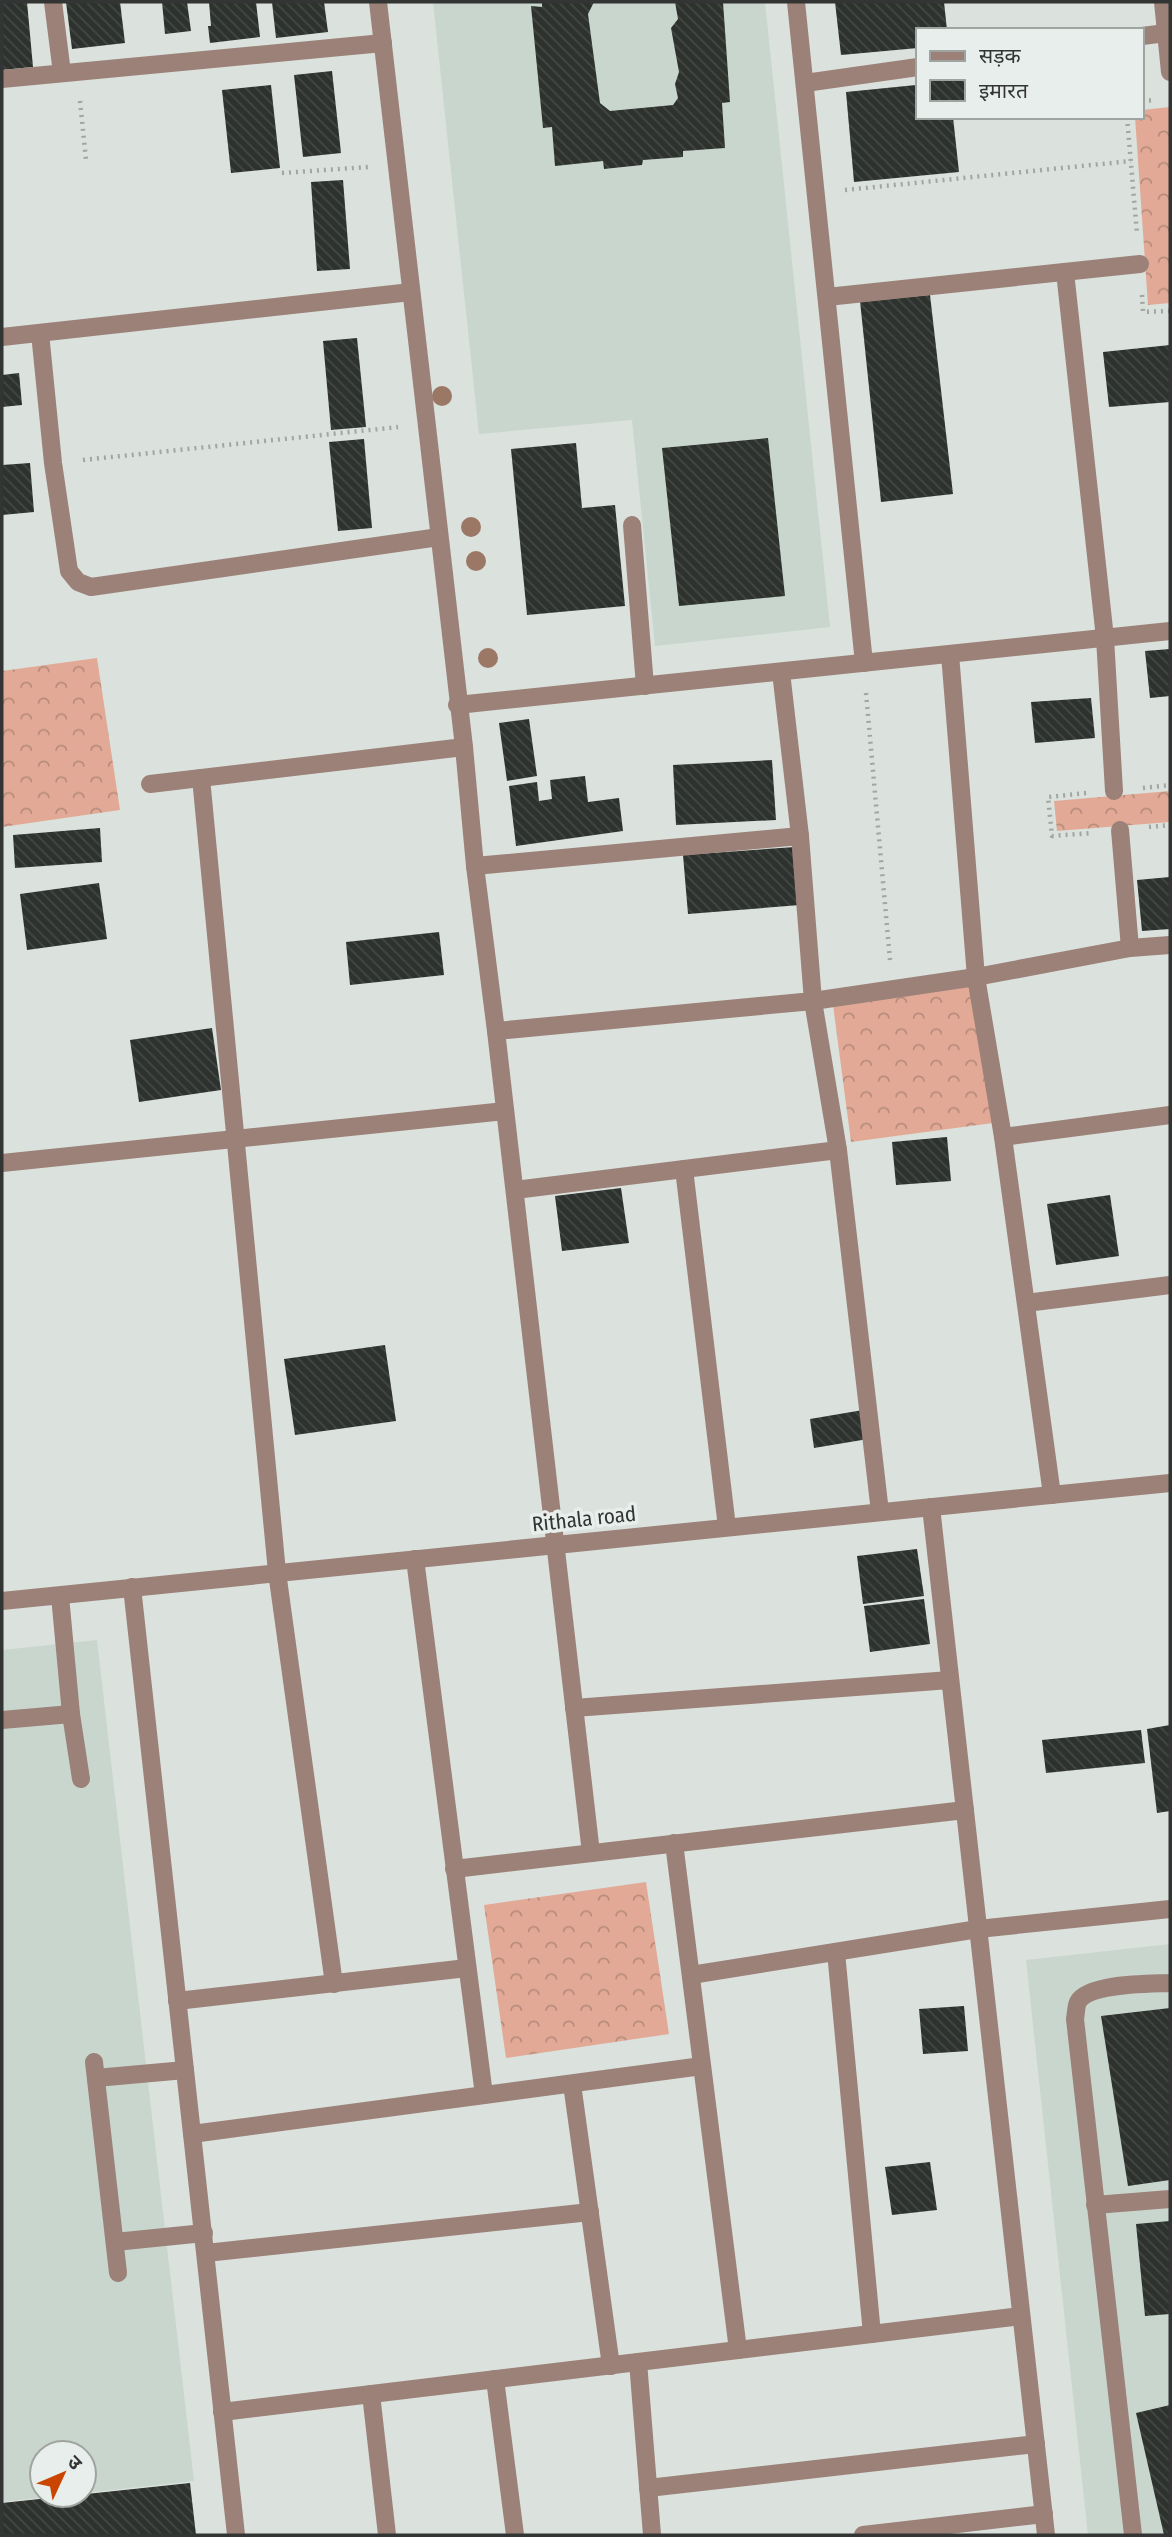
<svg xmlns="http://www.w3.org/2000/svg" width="1172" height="2537" viewBox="0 0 1172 2537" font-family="'Fira Sans Condensed','Noto Sans Devanagari',sans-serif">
<defs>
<pattern id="forest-crowns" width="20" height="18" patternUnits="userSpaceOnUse" patternTransform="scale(1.75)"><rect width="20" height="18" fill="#e2aa96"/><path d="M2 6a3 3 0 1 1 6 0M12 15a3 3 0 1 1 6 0" fill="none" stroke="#b88b7b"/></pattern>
<pattern id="building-back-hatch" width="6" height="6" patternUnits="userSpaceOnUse" patternTransform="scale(1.75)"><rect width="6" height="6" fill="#2d322f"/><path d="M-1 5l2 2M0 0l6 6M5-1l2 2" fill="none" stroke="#434845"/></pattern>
</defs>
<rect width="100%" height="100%" fill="#dbe1dd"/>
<g fill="#c9d6ce">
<path d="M433,2h332l65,625 -175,19 -23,-226 -153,14z"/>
<path d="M97,1640l97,841 -110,12v-40h-42v42h23l-63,7v-852z"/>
<path d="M1170,1944v591h-82l-62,-575z"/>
</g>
<g fill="url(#forest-crowns)">
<path d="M1170,107v196l-22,2 -13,-188h7v-7z"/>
<path d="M97,658l23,152 -118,17v-156z"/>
<path d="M1170,791v31l-113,9 -3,-30z"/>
<path d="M974,986l19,137 -142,19 -18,-137z"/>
<path d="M646,1882l23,152 -163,24 -22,-153z"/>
</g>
<g fill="url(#building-back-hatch)">
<path d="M2,2h25l6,65 -31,3z"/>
<path d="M66,2h54l5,41 -53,6z"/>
<path d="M162,2h25l4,29 -26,3z"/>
<path d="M209,2h47l4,35 -50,6 -2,-17h3z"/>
<path d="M272,2h52l4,30 -52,6z"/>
<path d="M542,2h52l-6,12 12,89 10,8 63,-6 5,-7 -3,-14 4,-12 -8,-44 7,-9 -3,-17h48l7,100 -8,1 3,45 -42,3v6l-40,3 -1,5 -38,4 -1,-8 -48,5 -3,-39 -9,1 -12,-122 11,1z"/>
<path d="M835,2h109l3,28h-29v18l-77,7z"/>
<path d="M332,71l9,82 -38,4 -9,-82z"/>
<path d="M271,85l9,83 -49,5 -9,-83z"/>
<path d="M916,85v6h2v26h35l6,55 -105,10 -8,-90z"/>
<path d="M343,180l7,89 -33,2 -6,-89z"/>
<path d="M930,295l23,199 -72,8 -21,-201z"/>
<path d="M357,338l9,89 -35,3 -8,-89z"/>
<path d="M1170,345v57l-61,5 -6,-55z"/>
<path d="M19,373l3,32 -20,2v-32z"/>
<path d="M768,438l17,158 -106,10 -17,-158z"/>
<path d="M364,439l8,89 -34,3 -9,-89z"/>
<path d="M576,443l6,65 33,-3 10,101 -98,9 -16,-166z"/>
<path d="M30,463l4,49 -32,3v-50z"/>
<path d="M1170,649v47l-20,2 -5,-47z"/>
<path d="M1091,698l4,40 -60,5 -4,-41z"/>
<path d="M529,719l8,57 -30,5 -8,-58z"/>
<path d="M772,760l4,60 -100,5 -3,-60z"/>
<path d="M585,776l3,26 31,-4 4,33 -107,15 -7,-60 28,-4 2,19 13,-2 -2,-19z"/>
<path d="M100,828l2,34 -87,6 -2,-33z"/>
<path d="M795,847l5,58 -112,9 -5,-59z"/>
<path d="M1170,877v52l-28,2 -5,-51z"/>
<path d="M99,883l8,56 -80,11 -7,-56z"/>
<path d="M439,932l5,43 -94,10 -4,-43z"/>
<path d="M212,1028l9,62 -82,12 -9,-62z"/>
<path d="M947,1137l4,44 -55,4 -4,-43z"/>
<path d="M621,1188l8,55 -67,8 -7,-55z"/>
<path d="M1110,1195l9,61 -63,9 -9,-61z"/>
<path d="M385,1345l11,76 -101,14 -11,-76z"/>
<path d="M863,1410l5,29 -54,9 -4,-29z"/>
<path d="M917,1549l7,47 -61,8 -6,-48z"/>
<path d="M924,1599l6,45 -60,8 -6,-46z"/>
<path d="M1170,1725v86l-13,2 -10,-84z"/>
<path d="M1141,1730l4,33 -99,10 -4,-33z"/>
<path d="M964,2006l4,45 -45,3 -4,-45z"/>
<path d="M1170,2008v172l-42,6 -27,-170z"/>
<path d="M930,2162l7,48 -45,5 -7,-48z"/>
<path d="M1170,2221v93l-25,2 -9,-92z"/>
<path d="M1170,2405v130h-6l-28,-122z"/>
<path d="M190,2483l6,52h-194v-32z"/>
</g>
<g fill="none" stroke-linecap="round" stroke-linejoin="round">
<g stroke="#a1a6a3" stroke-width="4.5" stroke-dasharray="2 5" stroke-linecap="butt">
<path d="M80,101l6,59"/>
<path d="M1142,101l13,-1"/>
<path d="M1127,117l10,117"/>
<path d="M282,173l86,-6"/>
<path d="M845,190l286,-29"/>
<path d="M1142,295l1,17 27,-1"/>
<path d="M83,460l315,-33"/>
<path d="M866,693l24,267"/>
<path d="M1143,788l27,-3"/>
<path d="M1086,793l-38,4 4,39 40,-3"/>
<path d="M1149,827l21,-2"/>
</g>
<g stroke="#9b8178" stroke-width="18">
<path d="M53,2l9,71"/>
<path d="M378,2l86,745 11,119 21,165 95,822"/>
<path d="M796,2l68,661"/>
<path d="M1163,2l7,70"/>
<path d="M1142,36l24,-3"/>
<path d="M2,79l381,-36"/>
<path d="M805,83l113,-16"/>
<path d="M1065,272l40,366 9,153"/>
<path d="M827,297l313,-33"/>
<path d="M40,333l13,130 16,108 9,11 13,5 348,-50"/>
<path d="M2,337l409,-45"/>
<path d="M632,525l13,161"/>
<path d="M950,654l26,323 154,-29 40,-3"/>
<path d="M457,705l713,-74"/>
<path d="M201,778l76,794 57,412"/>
<path d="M150,784l314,-37"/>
<path d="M1120,830l10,118"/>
<path d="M475,866l325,-30"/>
<path d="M496,1031l317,-30 -13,-165 -19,-164"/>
<path d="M838,1150l-25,-149 163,-24 27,160"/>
<path d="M2,1163l503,-52"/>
<path d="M684,1169l43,358"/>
<path d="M515,1190l323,-40 42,362"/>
<path d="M1026,1303l144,-18"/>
<path d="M1052,1495l-49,-358 167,-22"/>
<path d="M931,1507l115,1028"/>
<path d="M415,1559l69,536"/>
<path d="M132,1587l104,948"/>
<path d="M60,1596l11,118 10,65"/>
<path d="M2,1601l1168,-118"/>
<path d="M574,1708l376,-28"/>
<path d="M2,1720l69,-6"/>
<path d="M674,1843l64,507"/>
<path d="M454,1869l511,-59"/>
<path d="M836,1952l36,382"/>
<path d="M691,1975l287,-46 192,-20"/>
<path d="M177,2001l290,-33"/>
<path d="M94,2062l24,211"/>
<path d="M96,2078l89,-8"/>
<path d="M572,2084l39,282"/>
<path d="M192,2134l510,-68"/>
<path d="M1095,2205l75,-6"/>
<path d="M115,2242l89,-9"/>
<path d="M206,2253l384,-41"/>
<path d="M638,2362l14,173"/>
<path d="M495,2379l20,156"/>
<path d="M371,2394l16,141"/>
<path d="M222,2412l799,-96"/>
<path d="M648,2488l388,-44"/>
<path d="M863,2535l181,-21"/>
<path d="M1133,2535l-58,-516c1,-5 1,-13 3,-17 11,-19 71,-18 92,-19"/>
</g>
</g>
<g fill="#9b7766">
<circle cx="442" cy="396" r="10"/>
<circle cx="471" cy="527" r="10"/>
<circle cx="476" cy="561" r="10"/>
<circle cx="488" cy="658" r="10"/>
</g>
<g text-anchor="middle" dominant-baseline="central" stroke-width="7" stroke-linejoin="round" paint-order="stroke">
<g font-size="21" fill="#323533" stroke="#e8eeeb">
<text transform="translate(584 1519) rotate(-6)">Rithala road</text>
</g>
</g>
<rect width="1172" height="2537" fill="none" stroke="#323533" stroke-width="7"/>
<rect x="916" y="28" width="228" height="91" fill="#e8eeeb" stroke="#9fa4a1" stroke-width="2"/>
<rect x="930" y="51" width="35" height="10" fill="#9b8178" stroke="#9fa4a1" stroke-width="2"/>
<text x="979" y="63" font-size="21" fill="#323533">सड़क</text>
<rect x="930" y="80" width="35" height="21" fill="url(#building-back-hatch)" stroke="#9fa4a1" stroke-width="2"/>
<text x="979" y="98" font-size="21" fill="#323533">इमारत</text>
<g transform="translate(63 2474) rotate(46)"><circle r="33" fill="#e8eeeb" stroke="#9fa4a1" stroke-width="2"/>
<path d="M0-5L12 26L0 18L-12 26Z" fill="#ca4500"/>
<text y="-10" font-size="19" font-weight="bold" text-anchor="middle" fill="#323533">उ</text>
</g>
</svg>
